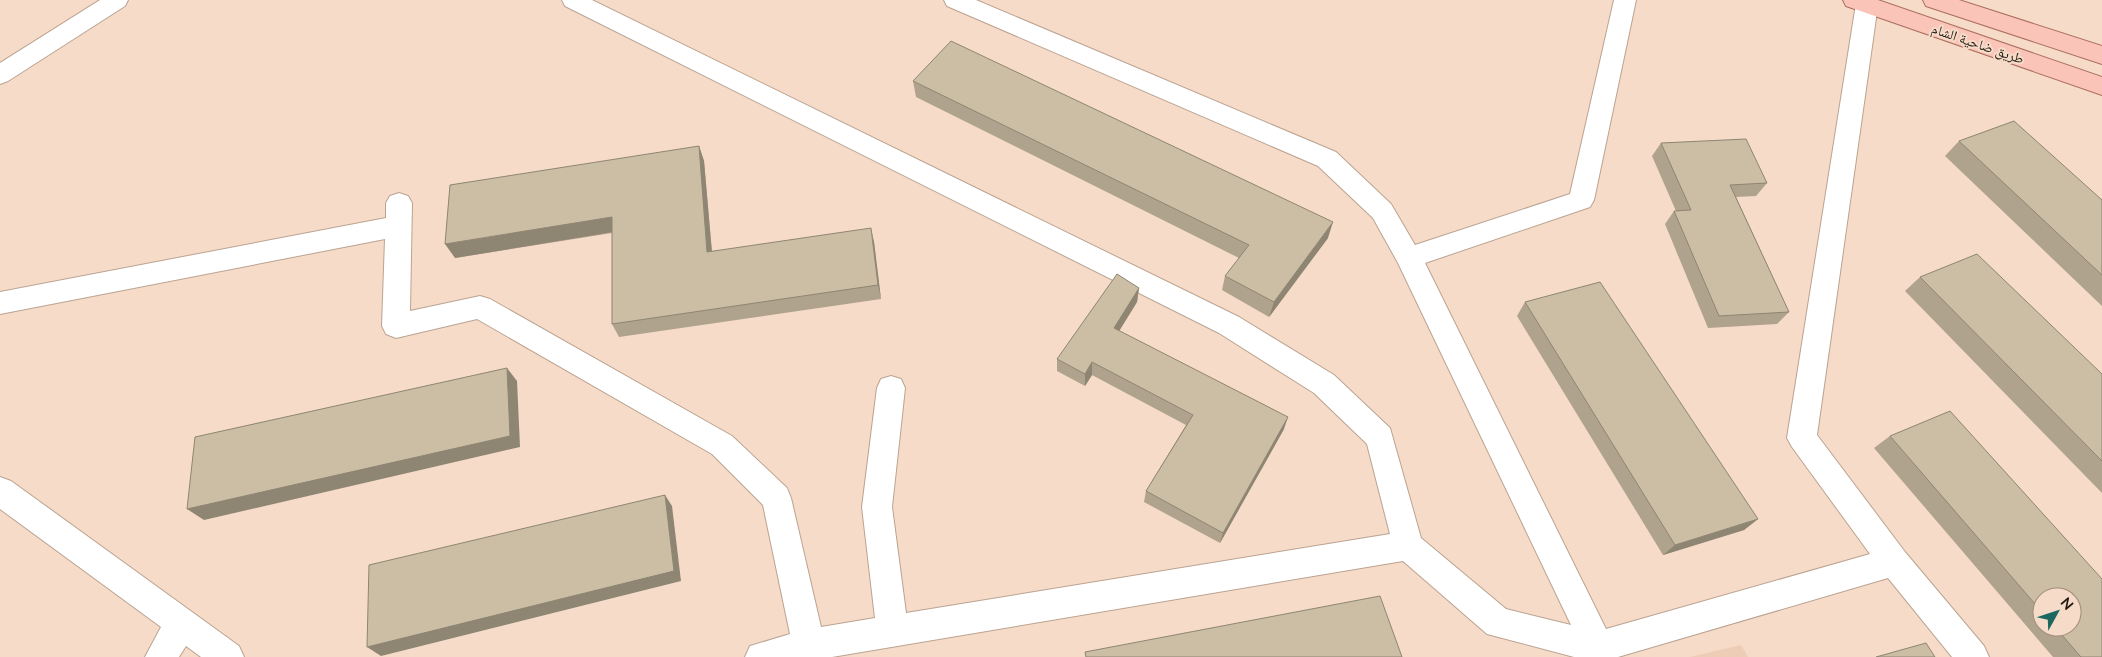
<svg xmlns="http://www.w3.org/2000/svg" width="2102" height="657" viewBox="0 0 2102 657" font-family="Lato,'Noto Naskh Arabic',sans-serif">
<rect width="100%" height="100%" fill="#f5dbc8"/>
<path fill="#edcdb6" d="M1741,645l7,12h-58z"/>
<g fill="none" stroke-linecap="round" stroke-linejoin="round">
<defs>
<g id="minor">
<path d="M100,0h28l-3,6 -117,75 -8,3v-21z"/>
<path d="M562,0h30l647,317 95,58 56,53 31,110 85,71 65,16 -173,-362 -25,-45 -55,-52 -371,-160 -3,-6h32l360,152 55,52 24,41 155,-51 44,-194h22l-42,200 -4,7 -165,56 181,366 264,-75 -78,-107 -5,-9 69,-434 2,-4h18l2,4 -61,431 88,117 79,94 5,11h-37l-64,-79 -270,79h-44l-87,-23 -84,-73 -571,96h-87l5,-11 40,-12 -27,-129 -51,-51 -235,-135 -81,19 -10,-4 -4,-8 3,-87 -385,75v-22l386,-74v-15l4,-7 9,-3 9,3 4,7 -2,108 70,-15 10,3 242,137 55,52 4,10 30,129 54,-9 -13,-111 15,-119 4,-9 10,-3 10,3 4,9 -13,119 14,106 484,-79 -23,-90 -53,-51 -95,-60 -654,-327z"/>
<path d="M0,477l11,4 228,165 5,11h-43l-15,-11 -7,11h-34l16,-30 -161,-118z"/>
</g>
<g id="major">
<path d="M1843,0h35l224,77v18l-256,-89z"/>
<path d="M1923,0h36l143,46v18l-176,-58z"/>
</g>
</defs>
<use href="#minor" stroke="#bba391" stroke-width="2"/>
<use href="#major" stroke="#ac6f5f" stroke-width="2"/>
<use href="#minor" fill="#fff" fill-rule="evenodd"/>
<use href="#major" fill="#fac5b8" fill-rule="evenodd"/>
</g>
<g fill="#afa38d" fill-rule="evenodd">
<path d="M913,81l415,157 -59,79 -47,-27 3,-14 14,-18 -323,-161z"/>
<path d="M1959,141l143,59v106l-157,-150z"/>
<path d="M1661,143l106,40 -11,13 -20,1 53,115 -12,12 -69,4 -43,-104 9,-13h2l-24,-55z"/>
<path d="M699,146l5,15 8,90 162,-9 7,57 -262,38 -7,-13v-91l-157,25z"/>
<path d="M1920,277l182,97v119l-197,-202z"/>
<path d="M1139,288l-2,14 -18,29 165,98 -64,114 -76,-41 2,-11 40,-66 -94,-50 -7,11 -28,-15v-12z"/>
<path d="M1525,302l233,217 -14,11 -81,25 -146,-239z"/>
<path d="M1890,436l212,221h-49l-179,-209zM2042,597l30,30h-30z"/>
</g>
<g fill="#8e8573">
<path d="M699,146l5,15 9,105 -6,-14z"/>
<path d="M612,217l7,14 -164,27 -10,-14z"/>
<path d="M1333,222l-5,16 -59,79 5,-15z"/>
<path d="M871,228l3,14 7,57 -3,-14z"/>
<path d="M1139,288l-2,14 -24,39 1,-13z"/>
<path d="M1092,362v13l-7,11v-12z"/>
<path d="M507,368l10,13 3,66 -316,73 -17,-11z"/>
<path d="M1288,417l-4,12 -64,114 3,-10z"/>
<path d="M665,495l7,11 9,75 -300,75 -14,-9z"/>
<path d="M1758,519l-14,11 -81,25 12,-10z"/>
</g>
<g fill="#cbbea4" stroke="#8e8573">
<path d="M951,41l382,181 -59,80 -49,-26 24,-31 -336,-164z"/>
<path d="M2014,121l88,79v75l-143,-134z"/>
<path d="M1746,139l21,44 -37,2 59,127 -70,4 -45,-105 17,-1 -30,-67z"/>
<path d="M699,146l8,106 164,-24 7,57 -266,39v-107l-167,27 5,-59z"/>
<path d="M1977,254l125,120v87l-182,-184z"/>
<path d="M1117,274l22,14 -25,40 174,89 -65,116 -77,-42 47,-76 -101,-53 -7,12 -28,-15z"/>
<path d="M1600,282l158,237 -83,26 -150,-243z"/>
<path d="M507,368l3,68 -323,73 8,-72z"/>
<path d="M1950,411l152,168v78h-21l-26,-30h17v-30h-30v15l-152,-176z"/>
<path d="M665,495l9,76 -307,76 2,-82z"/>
<path d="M1380,596l22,61h-316l-1,-5z"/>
<path d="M1926,643l9,14h-59z"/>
</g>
<g text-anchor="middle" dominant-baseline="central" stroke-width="4" stroke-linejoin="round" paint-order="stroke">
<g font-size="14" fill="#221912" stroke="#f5dbc8">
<text transform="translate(1978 43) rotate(19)">طريق ضاحية الشام</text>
</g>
</g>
<g transform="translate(2057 612) rotate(50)"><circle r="24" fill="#f5dbc8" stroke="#a18d7f"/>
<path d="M0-4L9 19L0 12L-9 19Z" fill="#1c6861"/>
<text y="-8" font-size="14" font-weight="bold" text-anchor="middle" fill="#221912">N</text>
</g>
</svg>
